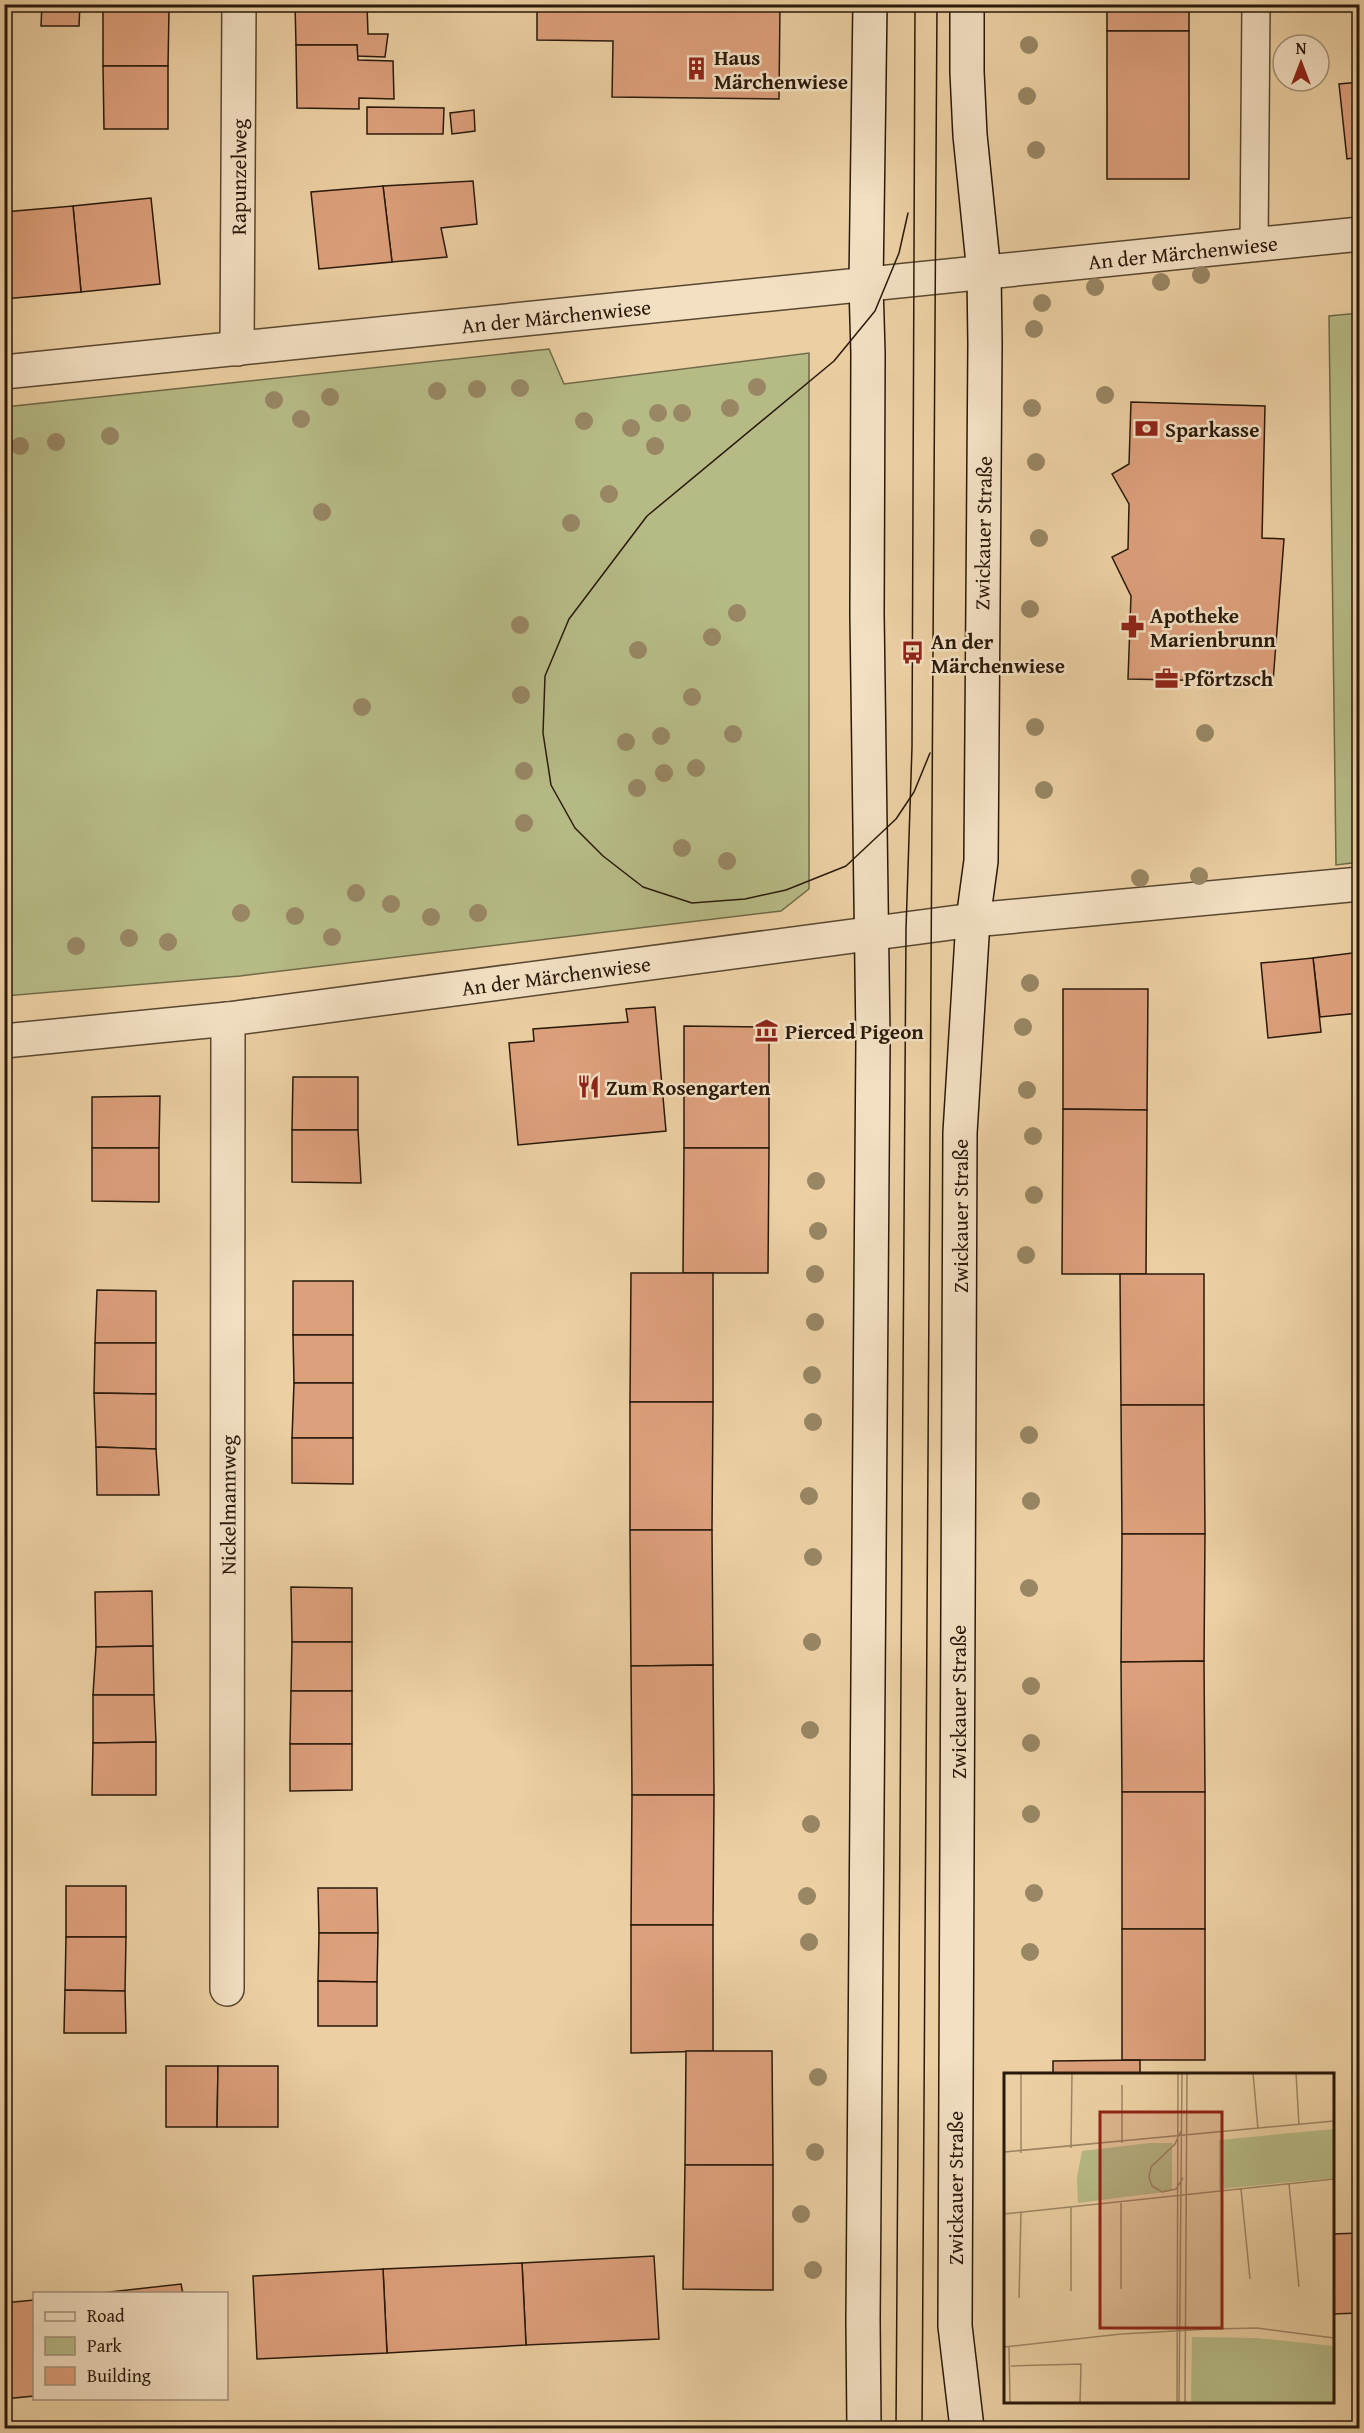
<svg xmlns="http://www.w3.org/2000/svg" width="1364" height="2433" viewBox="0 0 1364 2433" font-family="'Gentium Book Plus',serif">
<rect width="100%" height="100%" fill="#ecd0a3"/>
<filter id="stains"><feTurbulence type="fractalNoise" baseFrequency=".00333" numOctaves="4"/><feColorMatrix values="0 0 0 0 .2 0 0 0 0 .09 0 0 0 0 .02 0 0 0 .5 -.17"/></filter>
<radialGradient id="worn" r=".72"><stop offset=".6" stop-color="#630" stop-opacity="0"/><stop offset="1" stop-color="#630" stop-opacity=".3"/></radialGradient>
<g fill="#b6bb86" stroke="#706a48" stroke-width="1.5">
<path d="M1359,313l1,549 -24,3 -7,-549z"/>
<path d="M549,349l15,35 245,-31v536l-28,22 -541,65 -235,20v-589z"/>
</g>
<g fill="#dda07c" stroke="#29190b" stroke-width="1.5">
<path d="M42,4h38l-1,22h-38z"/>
<path d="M295,4h72l1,30h20l-3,23 -28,-1v-11h-61z"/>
<path d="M537,4h243l-1,95 -167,-2 1,-56 -76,-1z"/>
<rect x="1107" y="4" width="82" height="27"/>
<path d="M103,10h66l-1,56h-65z"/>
<rect x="1107" y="31" width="82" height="148"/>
<path d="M296,45h61l1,15 35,1 1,38 -35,-1v11l-62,-1z"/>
<path d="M103,66h65v63h-64z"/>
<path d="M1360,82v75l-13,2 -8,-75z"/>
<path d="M367,107l77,1 -1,26h-76z"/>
<path d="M474,110l1,21 -23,3 -2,-21z"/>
<path d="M473,181l4,43 -36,4 6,29 -55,5 -9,-76z"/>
<path d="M383,186l9,76 -73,7 -8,-77z"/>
<path d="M151,198l9,86 -79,8 -8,-86z"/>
<path d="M73,206l8,86 -77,7v-87z"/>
<path d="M1131,402l134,4 -3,132 22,1 -11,143 -145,-3 3,-83 -19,-39 16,-8 1,-45 -17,-30 17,-10z"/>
<path d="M1360,952v61l-40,4 -7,-59z"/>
<path d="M1313,958l8,74 -53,6 -7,-75z"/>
<path d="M1063,989h85l-1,121 -84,-1z"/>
<path d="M655,1007l11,124 -148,14 -9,-102 25,-2 -1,-12 95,-7 -2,-13z"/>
<path d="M684,1026l85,1v121h-85z"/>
<path d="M293,1077h65v53h-66z"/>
<path d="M160,1096l-1,52h-67v-51z"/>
<path d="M1063,1109l84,1 -1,164h-84z"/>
<path d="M292,1130h66l3,53 -69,-1z"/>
<path d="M92,1148h67v54l-67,-1z"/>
<path d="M684,1148h85l-1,125h-85z"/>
<path d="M631,1273h82v129h-83z"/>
<path d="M1120,1274h84v131h-83z"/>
<rect x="293" y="1281" width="60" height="54"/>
<path d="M97,1290l59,1v52h-61z"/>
<path d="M293,1335h60v48h-59z"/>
<path d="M95,1343h61v51l-62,-1z"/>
<path d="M294,1383h59v55h-61z"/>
<path d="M94,1393l62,1v55l-60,-2z"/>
<path d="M630,1402h83l-1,128h-82z"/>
<path d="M1121,1405h83l1,129h-83z"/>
<path d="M292,1438h61v46l-61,-1z"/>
<path d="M96,1447l60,2 3,46h-62z"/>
<path d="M630,1530h82l1,135 -82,1z"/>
<path d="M1122,1534h83l-1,127 -83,1z"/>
<path d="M291,1587l61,1v54h-60z"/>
<path d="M152,1591l1,55 -57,1 -1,-55z"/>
<path d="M292,1642h60v49h-61z"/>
<path d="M153,1646l1,49h-61l3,-48z"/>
<path d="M1204,1661l1,131h-83l-1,-130z"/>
<path d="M713,1665l1,130h-82l-1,-129z"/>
<path d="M291,1691h61v53h-62z"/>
<path d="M93,1695h61l2,47 -63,1z"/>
<path d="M156,1742v53h-64l1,-52z"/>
<path d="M290,1744h62v46l-62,1z"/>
<rect x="1122" y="1792" width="83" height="137"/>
<path d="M632,1795h82l-1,130h-82z"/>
<rect x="66" y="1886" width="60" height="51"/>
<path d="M318,1888h59l1,45h-59z"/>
<path d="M631,1925h82v126l-82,2z"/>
<rect x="1122" y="1929" width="83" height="131"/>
<path d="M319,1933h59l-1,49 -59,-1z"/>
<path d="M66,1937h60l-1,54 -60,-1z"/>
<path d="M318,1981l59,1v44h-59z"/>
<path d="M65,1990l60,1 1,42h-62z"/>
<path d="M686,2051h86l1,114h-88z"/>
<path d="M1140,2060v14h-87v-13z"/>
<path d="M166,2066h52l-1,61h-51z"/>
<path d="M218,2066h60v61h-61z"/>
<path d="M685,2165h88v125l-90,-1z"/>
<path d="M1360,2233v80l-28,1v-80z"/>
<path d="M654,2256l5,83 -133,6 -4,-82z"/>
<path d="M522,2263l4,82 -139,8 -4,-84z"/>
<path d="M383,2269l4,84 -130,6 -4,-83z"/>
<path d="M181,2284l2,10h-91z"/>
<path d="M34,2300v96l-30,3v-96z"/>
</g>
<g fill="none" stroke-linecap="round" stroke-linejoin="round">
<defs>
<path id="lane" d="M1254,244l2,-240"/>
<g id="street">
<path id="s1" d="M237,349l2,-345"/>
<path id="s2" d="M4,372l1356,-138"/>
<path id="s3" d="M4,1041l224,-22 745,-99 387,-36"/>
<path id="s4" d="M227,1989l1,-970"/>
</g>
<g id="secondary">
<path d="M967,4v68l3,63 14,138 1,71 -4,517 -8,59 -13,213 -5,1193 12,102"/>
<path d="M864,2428l-1,-108 10,-1281 -6,-425 1,-261 -2,-68 4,-281"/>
</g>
</defs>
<use href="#lane" stroke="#5a4731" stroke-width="30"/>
<use href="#street" stroke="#5a4731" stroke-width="36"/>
<use href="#secondary" stroke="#29190b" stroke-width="36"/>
<use href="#lane" stroke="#f3e0c3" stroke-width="27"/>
<use href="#street" stroke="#f3e0c3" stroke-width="33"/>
<use href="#secondary" stroke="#f3e0c3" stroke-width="33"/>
<g stroke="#29190b" stroke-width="1.5">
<path d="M908,213l-9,40 -24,58 -41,50 -187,155 -78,103 -24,57 -2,57 8,52 24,43 28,28 40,31 49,16 53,-4 41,-9 60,-24 50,-47 18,-27 16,-39"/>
<path d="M896,2428l10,-1499 6,-182 3,-743"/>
<path d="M922,2428l15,-2424"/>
</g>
</g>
<g fill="#988664">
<circle cx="1029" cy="45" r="9"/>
<circle cx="1027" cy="96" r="9"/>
<circle cx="1036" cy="150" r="9"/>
<circle cx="1201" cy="275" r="9"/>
<circle cx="1161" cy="282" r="9"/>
<circle cx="1095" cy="287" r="9"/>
<circle cx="1042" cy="303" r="9"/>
<circle cx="1034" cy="329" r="9"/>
<circle cx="757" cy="387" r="9"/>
<circle cx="520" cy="388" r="9"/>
<circle cx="477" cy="389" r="9"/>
<circle cx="437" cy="391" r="9"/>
<circle cx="1105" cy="395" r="9"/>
<circle cx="330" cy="397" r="9"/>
<circle cx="274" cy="400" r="9"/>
<circle cx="730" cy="408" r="9"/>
<circle cx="1032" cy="408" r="9"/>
<circle cx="658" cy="413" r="9"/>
<circle cx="682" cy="413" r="9"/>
<circle cx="301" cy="419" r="9"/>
<circle cx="584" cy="421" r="9"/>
<circle cx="631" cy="428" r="9"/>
<circle cx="110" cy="436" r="9"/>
<circle cx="56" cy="442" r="9"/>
<circle cx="20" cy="446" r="9"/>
<circle cx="655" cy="446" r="9"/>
<circle cx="1036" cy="462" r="9"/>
<circle cx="609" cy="494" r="9"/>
<circle cx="322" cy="512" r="9"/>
<circle cx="571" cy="523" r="9"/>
<circle cx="1039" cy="538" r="9"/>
<circle cx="1030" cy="609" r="9"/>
<circle cx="737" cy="613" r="9"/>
<circle cx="520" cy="625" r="9"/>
<circle cx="712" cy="637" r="9"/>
<circle cx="638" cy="650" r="9"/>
<circle cx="521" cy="695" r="9"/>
<circle cx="692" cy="697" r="9"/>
<circle cx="362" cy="707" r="9"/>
<circle cx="1035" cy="727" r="9"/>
<circle cx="1205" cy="733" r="9"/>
<circle cx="733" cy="734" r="9"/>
<circle cx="661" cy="736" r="9"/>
<circle cx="626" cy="742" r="9"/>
<circle cx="696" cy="768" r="9"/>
<circle cx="524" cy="771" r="9"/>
<circle cx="664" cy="773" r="9"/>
<circle cx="637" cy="788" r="9"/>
<circle cx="1044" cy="790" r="9"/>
<circle cx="524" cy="823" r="9"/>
<circle cx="682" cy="848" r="9"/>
<circle cx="727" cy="861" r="9"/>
<circle cx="1199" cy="876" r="9"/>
<circle cx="1140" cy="878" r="9"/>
<circle cx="356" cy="893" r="9"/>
<circle cx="391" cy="904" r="9"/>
<circle cx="241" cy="913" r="9"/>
<circle cx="478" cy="913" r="9"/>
<circle cx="295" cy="916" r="9"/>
<circle cx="431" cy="917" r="9"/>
<circle cx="332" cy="937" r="9"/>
<circle cx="129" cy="938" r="9"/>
<circle cx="168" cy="942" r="9"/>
<circle cx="76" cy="946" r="9"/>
<circle cx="1030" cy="983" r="9"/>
<circle cx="1023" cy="1027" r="9"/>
<circle cx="1027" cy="1090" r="9"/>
<circle cx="1033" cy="1136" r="9"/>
<circle cx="816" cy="1181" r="9"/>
<circle cx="1034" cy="1195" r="9"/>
<circle cx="818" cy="1231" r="9"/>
<circle cx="1026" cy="1255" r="9"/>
<circle cx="815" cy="1274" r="9"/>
<circle cx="815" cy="1322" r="9"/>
<circle cx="812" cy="1375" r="9"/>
<circle cx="813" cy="1422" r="9"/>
<circle cx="1029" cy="1435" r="9"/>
<circle cx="809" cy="1496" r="9"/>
<circle cx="1031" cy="1501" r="9"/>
<circle cx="813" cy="1557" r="9"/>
<circle cx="1029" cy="1588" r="9"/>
<circle cx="812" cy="1642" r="9"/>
<circle cx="1031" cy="1686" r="9"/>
<circle cx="810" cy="1730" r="9"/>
<circle cx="1031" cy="1743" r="9"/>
<circle cx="1031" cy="1814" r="9"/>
<circle cx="811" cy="1824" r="9"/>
<circle cx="1034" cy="1893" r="9"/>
<circle cx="807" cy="1896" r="9"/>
<circle cx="809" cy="1942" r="9"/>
<circle cx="1030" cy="1952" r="9"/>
<circle cx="818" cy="2077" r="9"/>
<circle cx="815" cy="2152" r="9"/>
<circle cx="801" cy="2214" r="9"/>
<circle cx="813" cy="2270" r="9"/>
</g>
<defs>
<symbol id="building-bare" viewBox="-9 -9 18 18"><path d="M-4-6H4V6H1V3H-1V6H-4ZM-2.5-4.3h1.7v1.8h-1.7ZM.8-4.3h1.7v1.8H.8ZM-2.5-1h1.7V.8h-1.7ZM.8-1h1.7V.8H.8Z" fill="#8f2418" stroke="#f3e0c3" stroke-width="2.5" paint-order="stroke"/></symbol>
<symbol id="bank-bare" viewBox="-9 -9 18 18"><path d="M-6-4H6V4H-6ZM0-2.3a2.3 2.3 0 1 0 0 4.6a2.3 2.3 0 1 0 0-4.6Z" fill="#8f2418" stroke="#f3e0c3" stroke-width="2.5" paint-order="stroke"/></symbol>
<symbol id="pharmacy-bare" viewBox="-9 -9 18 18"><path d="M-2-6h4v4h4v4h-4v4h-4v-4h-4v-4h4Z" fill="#8f2418" stroke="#f3e0c3" stroke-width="2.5" paint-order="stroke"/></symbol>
<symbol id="bus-bare" viewBox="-9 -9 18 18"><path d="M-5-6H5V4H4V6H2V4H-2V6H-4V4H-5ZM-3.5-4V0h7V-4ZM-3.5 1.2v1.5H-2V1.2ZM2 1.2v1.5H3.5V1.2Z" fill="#8f2418" stroke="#f3e0c3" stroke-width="2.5" paint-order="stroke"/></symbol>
<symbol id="office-bare" viewBox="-9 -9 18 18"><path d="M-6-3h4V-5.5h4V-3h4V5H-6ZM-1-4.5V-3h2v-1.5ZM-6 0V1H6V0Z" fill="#8f2418" stroke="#f3e0c3" stroke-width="2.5" paint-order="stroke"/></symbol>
<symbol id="museum-bare" viewBox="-9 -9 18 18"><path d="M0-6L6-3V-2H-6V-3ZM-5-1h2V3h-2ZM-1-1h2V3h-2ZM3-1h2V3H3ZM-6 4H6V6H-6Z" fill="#8f2418" stroke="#f3e0c3" stroke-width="2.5" paint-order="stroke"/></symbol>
<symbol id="restaurant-bare" viewBox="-9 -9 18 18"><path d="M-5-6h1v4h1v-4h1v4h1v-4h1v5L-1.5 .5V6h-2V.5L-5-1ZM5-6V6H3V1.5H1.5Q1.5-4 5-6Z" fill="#8f2418" stroke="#f3e0c3" stroke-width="2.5" paint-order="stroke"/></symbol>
</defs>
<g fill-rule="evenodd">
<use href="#building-bare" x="680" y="52" width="33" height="33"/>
<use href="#bank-bare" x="1130" y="412" width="33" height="33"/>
<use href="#pharmacy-bare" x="1116" y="610" width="33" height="33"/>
<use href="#bus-bare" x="896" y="636" width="33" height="33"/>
<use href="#office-bare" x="1150" y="662" width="33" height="33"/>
<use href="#museum-bare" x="750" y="1014" width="33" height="33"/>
<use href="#restaurant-bare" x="572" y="1070" width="33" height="33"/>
</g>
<g text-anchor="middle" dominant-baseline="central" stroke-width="5" stroke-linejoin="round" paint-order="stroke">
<g font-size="21" font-weight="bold" fill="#29190b" stroke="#f3e0c3" text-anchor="start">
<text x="714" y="57">Haus<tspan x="714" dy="24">Märchenwiese</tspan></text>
<text x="1165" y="429">Sparkasse</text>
<text x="1150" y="615">Apotheke<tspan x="1150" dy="24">Marienbrunn</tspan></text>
<text x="931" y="641">An der<tspan x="931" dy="24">Märchenwiese</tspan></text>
<text x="1184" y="678">Pförtzsch</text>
<text x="785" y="1031">Pierced Pigeon</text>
<text x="606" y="1087">Zum Rosengarten</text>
</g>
<g font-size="21" fill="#29190b" stroke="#f3e0c3">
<text stroke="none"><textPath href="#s1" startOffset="172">Rapunzelweg</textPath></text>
<text stroke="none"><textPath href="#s2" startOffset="1185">An der Märchenwiese</textPath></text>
<text stroke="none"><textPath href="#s2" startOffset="555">An der Märchenwiese</textPath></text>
<text transform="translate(983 533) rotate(-89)">Zwickauer Straße</text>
<text stroke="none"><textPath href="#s3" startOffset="556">An der Märchenwiese</textPath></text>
<text transform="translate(960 1216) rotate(-90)">Zwickauer Straße</text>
<text stroke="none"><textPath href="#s4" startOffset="484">Nickelmannweg</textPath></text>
<text transform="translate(958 1702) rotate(-90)">Zwickauer Straße</text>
<text transform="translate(955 2188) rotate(-90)">Zwickauer Straße</text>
</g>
</g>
<g transform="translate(1004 2073)">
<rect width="330" height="330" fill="#ecd0a3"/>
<path d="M330,56v49l-115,11v-49zM145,70h23v48l-94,12 -1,-26 5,-26zM188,264l65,1 77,8v57h-143z" fill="#b6bb86"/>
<path fill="none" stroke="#9e8766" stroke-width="1.5" d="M249,0l5,56M292,0l3,52M177,58l-6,13 -24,23 -2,10 3,9 10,6 14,-3 7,-11M118,70v-58M67,75l1,-75M0,79l330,-31M17,80v-80M285,111l10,103M237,116l9,90M67,134v84M0,141l330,-35M117,216v-86M15,225l2,-86M5,273l1,57M0,274l117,-13 89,-5 47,-1 77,10M7,293l70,-2 -1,39M173,330l1,-330M175,330l3,-330M181,330l2,-330"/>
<path fill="#8f2418" fill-opacity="0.15" stroke="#8f2418" stroke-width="3" d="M96,39h122v216h-122z"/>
<rect width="330" height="330" fill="none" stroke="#29190b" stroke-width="3"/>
</g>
<rect width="1364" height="2433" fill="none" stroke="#ecd0a3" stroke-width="24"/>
<rect x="6" y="6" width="1352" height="2421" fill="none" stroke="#29190b" stroke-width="3"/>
<rect x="12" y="12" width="1340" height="2409" fill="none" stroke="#29190b" stroke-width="1.5"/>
<rect x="33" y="2292" width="195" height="108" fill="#f3e0c3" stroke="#a29079" stroke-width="1.5"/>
<rect x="45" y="2312" width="30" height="9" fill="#f3e0c3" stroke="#a29079" stroke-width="1.5"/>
<text x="87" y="2322" font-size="18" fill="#29190b">Road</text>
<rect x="45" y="2337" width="30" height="18" fill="#b6bb86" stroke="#a29079" stroke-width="1.5"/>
<text x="87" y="2352" font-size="18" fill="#29190b">Park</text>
<rect x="45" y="2367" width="30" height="18" fill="#dda07c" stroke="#a29079" stroke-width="1.5"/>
<text x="87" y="2382" font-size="18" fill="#29190b">Building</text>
<g transform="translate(1301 63)"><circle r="28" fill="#f3e0c3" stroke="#a29079" stroke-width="1.5"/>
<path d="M0-4.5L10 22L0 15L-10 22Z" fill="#8f2418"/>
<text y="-9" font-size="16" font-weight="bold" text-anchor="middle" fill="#29190b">N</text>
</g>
<rect width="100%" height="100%" filter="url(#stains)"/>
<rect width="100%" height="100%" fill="url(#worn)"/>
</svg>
